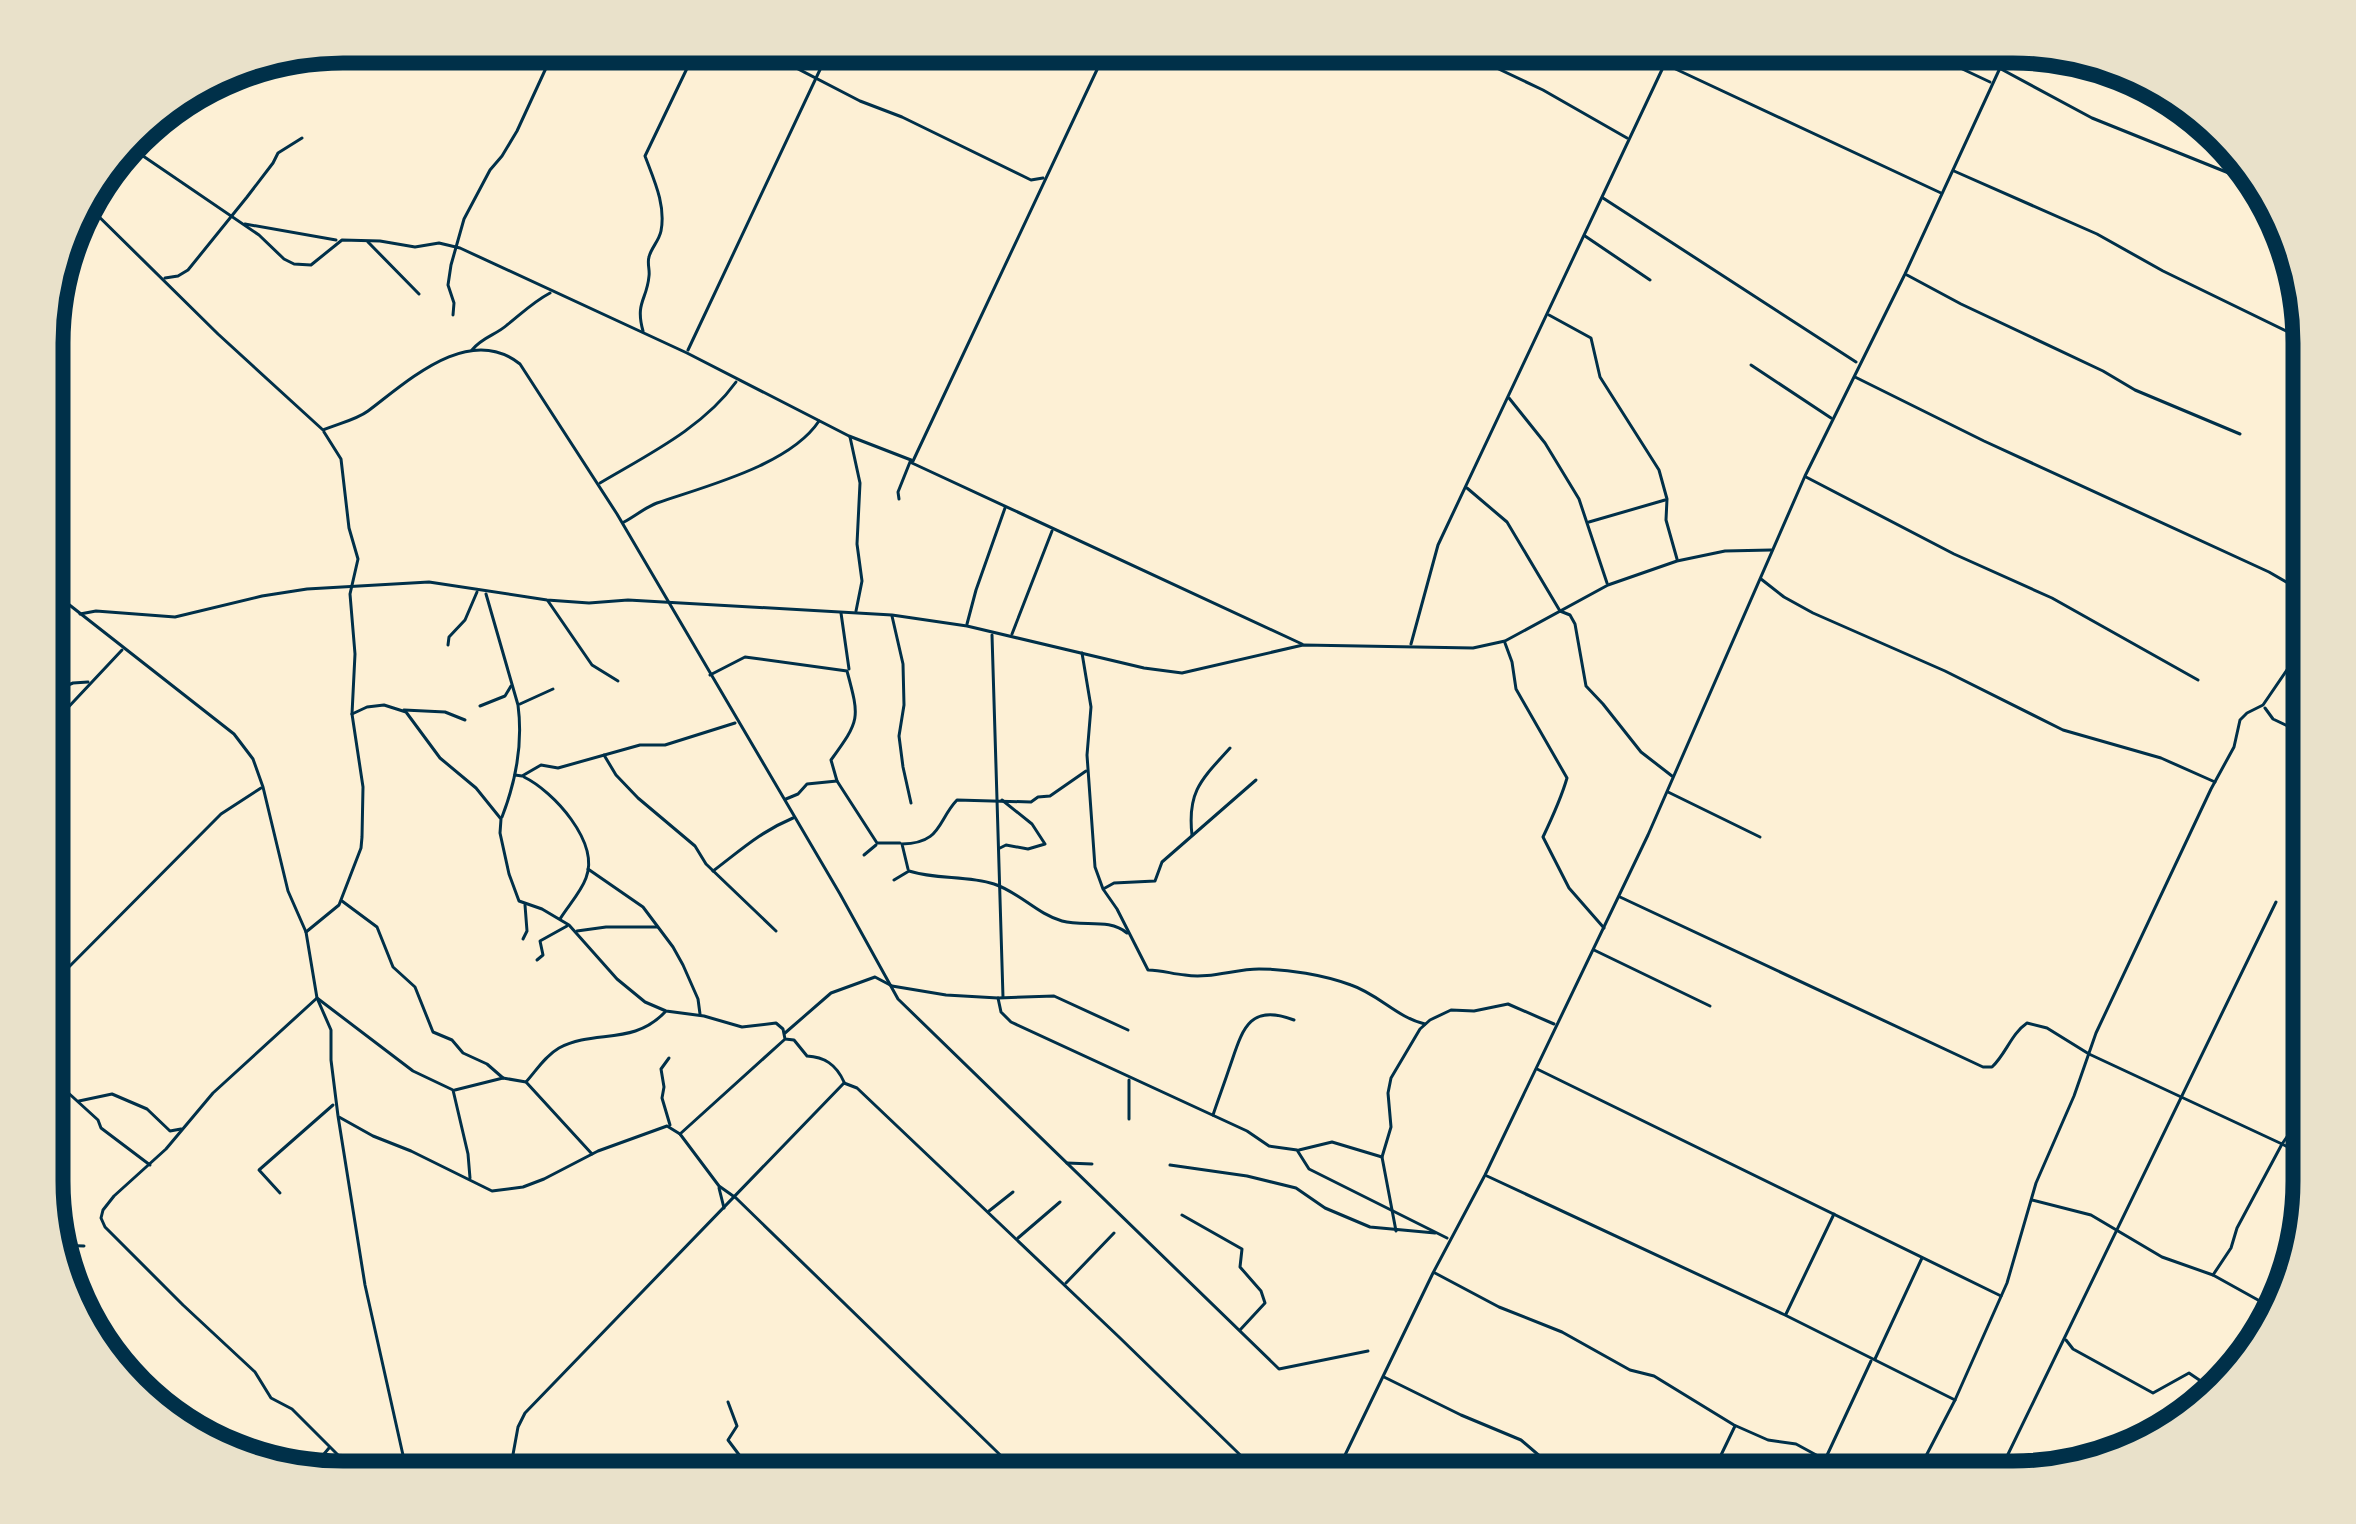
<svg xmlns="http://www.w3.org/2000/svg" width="2356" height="1524" viewBox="0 0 2356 1524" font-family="Arial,sans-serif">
<rect width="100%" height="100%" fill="#fdf0d5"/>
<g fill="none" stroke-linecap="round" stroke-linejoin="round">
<g stroke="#003049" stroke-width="3">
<path d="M746,42l114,59 42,16 129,63 12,-2"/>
<path d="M1448,42l21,13 74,35 84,48"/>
<path d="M1905,42l85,40"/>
<path d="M1667,65l274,128"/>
<path d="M2001,69l91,49 179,72"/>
<path d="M124,143l135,92 25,24 10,5 17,1 31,-25 38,1 35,6 24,-4 21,5 227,105 162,83 62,24 1,3 390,181"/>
<path d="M1954,171l143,63 66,37 150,73"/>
<path d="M1603,198l253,164"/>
<path d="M81,199l137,135 105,96c14,-6 33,-10 45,-19 40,-30 101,-88 152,-47l97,150 223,380 58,105 381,370 89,-18"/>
<path d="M245,224l91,16"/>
<path d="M1585,236l65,44"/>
<path d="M368,242l51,52"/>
<path d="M1907,275l54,29 142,67 32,19 105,44"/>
<path d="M165,278l13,-2 10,-6 59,-73 26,-34 5,-10 24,-15"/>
<path d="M453,315l1,-12 -6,-18 3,-20 13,-46 26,-49 12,-14 15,-25 41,-89"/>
<path d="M1549,315l42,23 9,39 59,93 8,29 -1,21 11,39"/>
<path d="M643,331c-8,-29 4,-31 6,-55 1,-6 -2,-13 0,-19 2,-9 10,-16 12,-26 5,-26 -7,-51 -16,-75l46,-96 1,-18"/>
<path d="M472,350c10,-13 24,-15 35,-25 14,-11 26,-23 43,-32"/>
<path d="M688,350l145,-308"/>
<path d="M1751,365l80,53"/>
<path d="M1855,377l129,64 285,131 24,14"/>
<path d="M1509,398l36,45 34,56 28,84"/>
<path d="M850,437l10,46 -3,61 5,37 -6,30"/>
<path d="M913,461l197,-419"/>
<path d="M1806,477l148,77 98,44 146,82"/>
<path d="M600,483c47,-28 103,-55 136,-101"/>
<path d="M1467,488l40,34 53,89 10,4 5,9 11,62 17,18 38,48 31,24"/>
<path d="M899,499l-1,-7 12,-30"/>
<path d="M624,522c11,-6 22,-15 33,-19 49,-17 133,-38 162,-82"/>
<path d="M1589,522l76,-22"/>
<path d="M1761,579l23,18 29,16 132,58 118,59 98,28 54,24"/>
<path d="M44,585l190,149 19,25 10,28 25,104 18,41 11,66 14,32v30l7,56 27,169 44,197"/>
<path d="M486,594l32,111c5,38 -2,76 -16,112"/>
<path d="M548,601l44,64 26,16"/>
<path d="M841,613l8,56"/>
<path d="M80,614l16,-3 79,6 87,-21 45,-7 122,-7 118,18 42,3 39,-3 264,15 75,11 177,42 38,5 121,-28 170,3 32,-7 103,-56 69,-24 48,-10 46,-1"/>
<path d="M892,616l11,48 1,41 -5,31 4,31 8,36"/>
<path d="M967,624l9,-34 29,-82"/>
<path d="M1012,634l40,-103"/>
<path d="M992,635l11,362"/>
<path d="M1505,643l7,19 4,27 51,89c-6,21 -15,40 -24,59l26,51 35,40"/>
<path d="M1411,644l27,-99 237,-503"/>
<path d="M448,645l1,-8 16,-17 12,-28"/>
<path d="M1082,653l9,54 -4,48 8,112 8,22 14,20 31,61c14,0 24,4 37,5 25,4 50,-6 74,-6 29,0 65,6 92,16 27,9 47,33 74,39"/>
<path d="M710,675l35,-18 102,14c13,48 13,49 -16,89l6,21 -30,3 -9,10 -12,5"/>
<path d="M44,695l29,-12 15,-1"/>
<path d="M520,704l33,-15"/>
<path d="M480,706l25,-10 6,-10"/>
<path d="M2265,708l8,11 40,19"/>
<path d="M404,710l41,2 20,8"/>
<path d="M352,714l15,-7 17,-2 22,7 34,46 36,30 25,31 -1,14 9,41 10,27 23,8 27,16 48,54 28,23 21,9 38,5 38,11 34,-4 7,6 2,10 9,1 13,16c17,1 29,8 37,26"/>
<path d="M45,732l77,-82"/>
<path d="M604,755l12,20 22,23 57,48 11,18 70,67"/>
<path d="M515,775l7,1 19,-11 17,3 82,-23h25l70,-22"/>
<path d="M524,777c29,14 76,65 62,101 -5,14 -18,28 -26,41"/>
<path d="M837,781l40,62h23"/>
<path d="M1668,792l92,45"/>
<path d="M1192,835c-5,-44 10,-56 38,-87"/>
<path d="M1000,848l6,-3 22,4 17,-5 -13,-20 -30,-24"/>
<path d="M864,855l12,-10"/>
<path d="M588,869l55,38 30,40 10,18 15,34 2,15"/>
<path d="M908,869l-6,-25c40,-1 35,-23 55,-44l74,2 7,-5 12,-1 36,-25"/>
<path d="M713,871c29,-22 47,-39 80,-53"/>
<path d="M894,880l15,-9c28,9 57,4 85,13 25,8 43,30 68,37 22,6 47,-3 65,12"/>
<path d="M1105,888l9,-5 41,-2 7,-19 94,-82"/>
<path d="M1620,897l363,170h9c14,-13 19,-33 35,-44l20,5 42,26 193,90 9,-13 22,-56"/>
<path d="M342,901l35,26 16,40 22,20 18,45 19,8 11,13 24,11 16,14"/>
<path d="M577,931l29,-4h51"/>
<path d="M306,932l33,-27 22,-57 1,-11 1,-50 -11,-73 3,-60 -5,-60 8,-35 -9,-31 -8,-69 -17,-27"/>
<path d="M523,939l4,-8 -2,-26"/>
<path d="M1594,950l116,56"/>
<path d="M537,960l6,-5 -3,-14 27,-15"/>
<path d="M44,992l177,-178 40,-26"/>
<path d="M998,998l3,14 10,10 236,109 22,15 28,4 12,19 138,69"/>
<path d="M785,1033l46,-40 44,-16 17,9 54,9 52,3 56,-2 74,34"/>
<path d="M669,1058l-8,11 3,18 -2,11 8,27"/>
<path d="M44,1066l20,23 34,31 3,8 49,37"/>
<path d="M1537,1069l464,227"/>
<path d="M526,1082c10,-11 19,-26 33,-34 36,-19 74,-2 106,-36"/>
<path d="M455,1090l48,-12 23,4 66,72"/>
<path d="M79,1101l33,-7 35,15 23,22 11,-2"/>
<path d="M1213,1115c5,-15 11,-31 16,-46 13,-37 18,-67 65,-49"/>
<path d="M339,1117l34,19 38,15 81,40 31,-4 21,-8 54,-28 69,-25 13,8 39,52 17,12 292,284"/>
<path d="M1129,1119v-39"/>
<path d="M2296,1125l17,-19"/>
<path d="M680,1134l104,-94"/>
<path d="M1299,1150l33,-8 50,15"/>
<path d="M1067,1163l25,1"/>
<path d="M1170,1165l77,11 49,12 29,20 45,19 65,6"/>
<path d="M1487,1176l298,139 170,85"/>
<path d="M719,1188l5,20"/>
<path d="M280,1193l-21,-23 74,-65"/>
<path d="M2032,1200l59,15 71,42 51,18"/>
<path d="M989,1211l24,-19"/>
<path d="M1182,1215l60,34 -2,18 21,24 4,12 -25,27"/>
<path d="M1396,1231l-14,-74 9,-30 -3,-34 3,-15 29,-49 10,-9 21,-10 23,1 34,-7 46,20"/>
<path d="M1018,1238l42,-36"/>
<path d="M53,1245l31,1"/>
<path d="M1435,1273l64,34 63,25 68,38 24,6 80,49 34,15 28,4 68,37"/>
<path d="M1066,1283l48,-50"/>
<path d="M2276,1310l-63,-35 18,-27 6,-20 45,-84 31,16"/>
<path d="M1786,1314l48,-100"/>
<path d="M2066,1340l7,9 80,44 36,-20 28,19"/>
<path d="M1875,1359l47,-101"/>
<path d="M1384,1377l77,38 60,25 21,18 16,3 47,21"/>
<path d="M728,1402l9,24 -9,14 27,36 -1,6"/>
<path d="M309,1472l20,-24"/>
<path d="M1815,1481l56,-120"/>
<path d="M1913,1481l42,-81 52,-117 29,-100 38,-87 22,-63 115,-244 23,-42 6,-27 7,-7 16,-8 28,-41 22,-17"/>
<path d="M1995,1481l281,-579"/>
<path d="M365,1482l-73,-73 -21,-11 -16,-26 -72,-67 -78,-78 -4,-9 2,-8 11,-14 52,-47 47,-56 104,-95 96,73 40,19 15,64 2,24"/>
<path d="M508,1482l10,-55 7,-14 319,-330 13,5 262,249 149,145"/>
<path d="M1197,1482l1,-6"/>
<path d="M1332,1482l101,-209 52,-98 163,-340 157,-359 100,-202 107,-232"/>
<path d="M1708,1482l27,-56"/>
</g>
</g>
<path d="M0 0H2356V1524H0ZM343 63H2013A280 280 0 0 1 2293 343V1181A280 280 0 0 1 2013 1461H343A280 280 0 0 1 63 1181V343A280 280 0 0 1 343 63Z" fill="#e9e1ca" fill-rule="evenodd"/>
<path fill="none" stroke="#003049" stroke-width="15" d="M343 63H2013A280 280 0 0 1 2293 343V1181A280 280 0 0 1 2013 1461H343A280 280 0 0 1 63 1181V343A280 280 0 0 1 343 63Z"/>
</svg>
